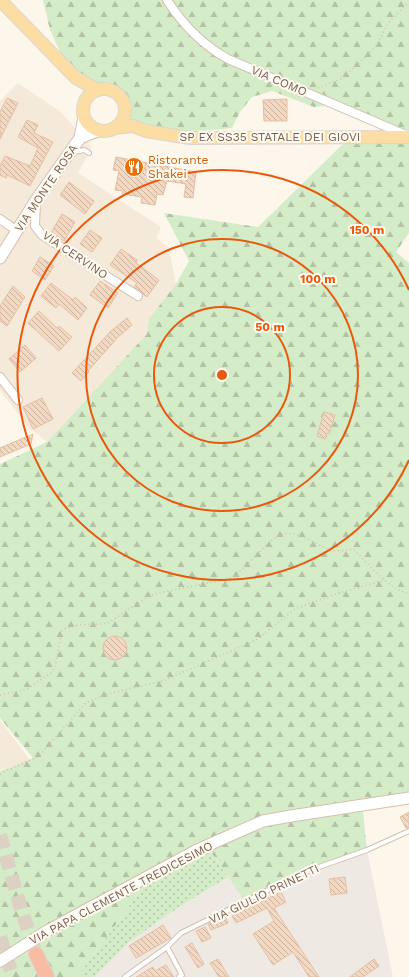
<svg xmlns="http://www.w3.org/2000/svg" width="409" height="977" viewBox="0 0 409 977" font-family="'Work Sans',sans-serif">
<defs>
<pattern id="grass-dots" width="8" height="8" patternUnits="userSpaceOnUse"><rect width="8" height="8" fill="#d5ecc8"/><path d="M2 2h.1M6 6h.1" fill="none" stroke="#b2c2a5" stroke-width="1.8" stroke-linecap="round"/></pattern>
<pattern id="forest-firs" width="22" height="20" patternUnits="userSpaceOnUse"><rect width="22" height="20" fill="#d5ecc8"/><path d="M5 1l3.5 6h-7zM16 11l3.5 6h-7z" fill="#b2c2a5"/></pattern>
<pattern id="building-back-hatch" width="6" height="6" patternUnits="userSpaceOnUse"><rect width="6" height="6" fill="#f3d8c2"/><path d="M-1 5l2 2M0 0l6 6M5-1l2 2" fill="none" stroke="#cab2a0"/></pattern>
</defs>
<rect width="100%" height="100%" fill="#fdf7eb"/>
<g fill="#f5e9d9">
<path d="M18,83l43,29 31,36 -14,25 83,54 -5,11 13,10 7,36 -27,35 -2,15 -100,108 -20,-16 -27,-36v-289z"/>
<path d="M0,720l30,40 -30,10z"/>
</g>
<path fill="#efe9e4" d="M367,850l26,127h-299l34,-34 48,-34 52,-32 17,25 60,-30z"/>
<path fill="url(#grass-dots)" d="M207,846l21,31 -52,32 -48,34 -34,34h-17l70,-95z"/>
<path fill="url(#forest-firs)" d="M43,0h366v233l-13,19 13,11v530l-47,9 5,48 -62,22 -60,30 -38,-56 -60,36 -70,95h-77v-206l33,-13 -33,-40v-254l47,-22 100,-108 2,-15 27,-35 13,-23 -25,-48 94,14 91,-89 59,-1 -74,-32 -20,2 -42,-16 -20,6 -12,15 -8,16c-35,4 -68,6 -101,-8 -3,-17 -4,-24 -18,-35h-16l-20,-14 -15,-15 -12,-26z"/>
<g fill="url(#building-back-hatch)" stroke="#e6bfa2">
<path d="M7,98l11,5 -18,36v-27z"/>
<path d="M287,99v22h-23l-1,-21z"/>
<path d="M27,120l11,5 -4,8 19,9 -23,44 -23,-11 -1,3 -6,-3v-9l5,-10 25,10 8,-18 -20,-11z"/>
<path d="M116,157l80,15 -3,26 -9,-1 2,-13 -19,-3 -4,14 -6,-1 -2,11 -14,-2 1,-6 -20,-3 1,-3 -8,-1 4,-19 -6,-1z"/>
<path d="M69,182l25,19 -9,13 -25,-19z"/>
<path d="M62,214l13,8 -11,19 -13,-8z"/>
<path d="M90,230l12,8 -10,14 -12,-8z"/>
<path d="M121,249l16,11 -1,3 23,17 -12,17 -13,-10 3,-4 -27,-18z"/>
<path d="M40,257l14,9 -9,14 -13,-9z"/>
<path d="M100,281l18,12 -10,15 -18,-13z"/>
<path d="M51,283l22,17 2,-3 12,11 -9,12 -19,-16 -3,4 -15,-12z"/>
<path d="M13,286l12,11 -18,29 -7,-5v-15z"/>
<path d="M39,311l18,17 2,-2 13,11 -13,14 -31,-28z"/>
<path d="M127,318l5,7 -14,12 -30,34 1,1 -8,9 -9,-8 39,-42z"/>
<path d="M25,345l11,13 -16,14 -11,-13z"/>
<path d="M42,398l11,21 -20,10 -10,-22z"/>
<path d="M324,412l11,3 -6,19 -2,-1 -2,6 -8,-3z"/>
<path d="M33,434l-2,10 -31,13v-9z"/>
<circle cx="115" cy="648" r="12"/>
<path d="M409,812v16h-3l-6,-11z"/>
<path d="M345,877l2,16 -16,2 -2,-16z"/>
<path d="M281,892l5,10 -12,6 45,69h-10l-16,-25 -20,13 -20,-31 21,-13 -7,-13 -31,15 -4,-7z"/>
<path d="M225,916l3,7 -17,7 -3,-6z"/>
<path d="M163,925l8,13 -35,20 -7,-12z"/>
<path d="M205,927l6,11 -9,4 -6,-11z"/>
<path d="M192,943l12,21 -6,4 -13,-21z"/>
<path d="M218,959l11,18h-10l-9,-14z"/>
<path d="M374,959l5,7 -16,11h-13z"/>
<path d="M166,965l8,12h-38l17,-10 2,4z"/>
</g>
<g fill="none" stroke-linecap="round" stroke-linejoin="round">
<g stroke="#dcd1c3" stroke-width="14" stroke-dasharray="14 7" stroke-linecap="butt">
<path d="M0,835l21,74 15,45"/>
<path d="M0,937l13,40"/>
</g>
<defs>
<g id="lane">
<path d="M74,152l10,-2 5,3"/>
<path d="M167,947l15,28 -3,2"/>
<path d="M125,977l42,-30 14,-14 124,-61 62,-22 42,-19"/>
</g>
<g id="street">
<path d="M167,0c16,25 36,45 61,59l178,76"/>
<path d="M36,202l-1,24 7,9 96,61"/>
<path d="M0,219l17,12"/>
<path d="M0,377l18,23"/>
</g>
<g id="secondary">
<path d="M80,138l20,-8"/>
<path d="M0,258l36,-58 44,-62 4,-21"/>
<path d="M0,961l47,-30 150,-81 66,-29 28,-5 118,-18"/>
</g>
<g id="primary">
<path d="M0,0l76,78 22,12"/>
<circle cx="104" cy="110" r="21"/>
<path d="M114,128l19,-2 13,5 44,7 219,-1"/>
</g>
<path id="highway" d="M36,954l11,23"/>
</defs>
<use href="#lane" stroke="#d1bfaf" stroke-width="6"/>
<use href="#street" stroke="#d1bfaf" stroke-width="10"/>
<use href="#secondary" stroke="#d4c0ad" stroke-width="13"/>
<use href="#primary" stroke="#dcd5d0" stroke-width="14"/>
<use href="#highway" stroke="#dcd5d0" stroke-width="16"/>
<g stroke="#d9bba4" stroke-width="1.5" stroke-dasharray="1 3" stroke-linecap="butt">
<path d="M318,88l23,-9 17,-15 18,-18 12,-23 21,-21"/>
<path d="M0,695l27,-6 24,-16 4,-6 7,-36c8,-9 34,-5 46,-8l41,-27 9,-3 71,-14c17,-10 28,-27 43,-39 22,-18 40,6 60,10 8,2 15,-1 22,0 13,12 37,42 55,43"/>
<path d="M0,774l39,-18 47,-53 21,-9 56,-13 93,-41 39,-31 41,-15 49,-14"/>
</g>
<use href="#lane" stroke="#fff" stroke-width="4"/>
<use href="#street" stroke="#fff" stroke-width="8"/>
<use href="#secondary" stroke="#fff" stroke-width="11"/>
<use href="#primary" stroke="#fcdea4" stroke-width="12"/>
<use href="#highway" stroke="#f8bca2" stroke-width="14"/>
</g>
<g fill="none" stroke="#e8590c" stroke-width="2">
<circle cx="222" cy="375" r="68"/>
<circle cx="222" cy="375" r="136"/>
<path d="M409 460A205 205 0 1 1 409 290"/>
</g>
<defs>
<symbol id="restaurant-disc" viewBox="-11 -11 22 22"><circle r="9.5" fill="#e8710a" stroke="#fffbf2"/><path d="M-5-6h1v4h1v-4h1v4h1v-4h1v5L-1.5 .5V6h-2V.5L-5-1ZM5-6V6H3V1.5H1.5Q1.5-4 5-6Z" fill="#fff"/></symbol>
</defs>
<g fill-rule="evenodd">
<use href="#restaurant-disc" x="123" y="156" width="22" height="22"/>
</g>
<g text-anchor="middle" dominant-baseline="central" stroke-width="4" stroke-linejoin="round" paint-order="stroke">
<g font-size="12" fill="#7a5e4c" stroke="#fffbf2">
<text transform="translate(279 81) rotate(23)">VIA COMO</text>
<text x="270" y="137">SP EX SS35 STATALE DEI GIOVI</text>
<text transform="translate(46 188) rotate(-56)">VIA MONTE ROSA</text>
<text transform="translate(75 255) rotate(34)">VIA CERVINO</text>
<text transform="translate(121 893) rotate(-28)">VIA PAPA CLEMENTE TREDICESIMO</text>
<text transform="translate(264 894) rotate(-26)">VIA GIULIO PRINETTI</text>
</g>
<g font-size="12" fill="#c56008" stroke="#fffbf2" text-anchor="start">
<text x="148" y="160">Ristorante<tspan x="148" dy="14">Shakei</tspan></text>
</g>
</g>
<circle cx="222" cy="375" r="6" fill="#e8590c" stroke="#fffbf2" stroke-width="2"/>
<g font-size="12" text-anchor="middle" font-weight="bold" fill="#e8590c" stroke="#fffbf2" stroke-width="4" stroke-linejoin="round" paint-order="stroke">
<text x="367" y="234">150 m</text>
<text x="318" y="283">100 m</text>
<text x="270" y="331">50 m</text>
</g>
</svg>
